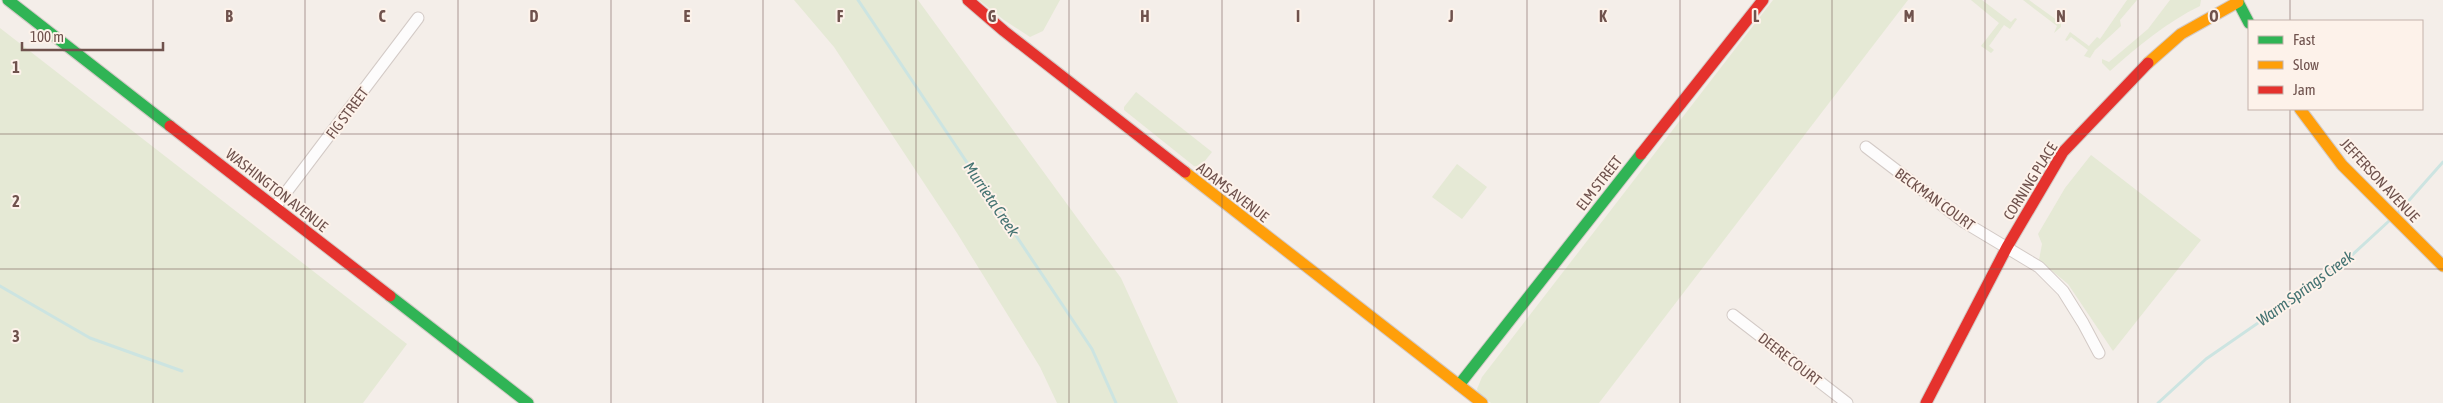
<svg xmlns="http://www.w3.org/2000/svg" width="2443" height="403" viewBox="0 0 2443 403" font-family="'Asap Condensed',sans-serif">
<rect width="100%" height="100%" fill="#f4eee9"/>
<g fill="#e5e9d5">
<path d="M794,0h124l203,278 57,125h-121l-17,-36 -83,-134 -123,-186z"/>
<path d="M979,0h81l-17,31 -13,6 -26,-17z"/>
<path d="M1773,0h135l-309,403h-108l-12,-9 -2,-5 5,-12z"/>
<path d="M1971,0h11l29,22 4,-4 2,1 -7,10 -6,-4 -15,21 5,4 -3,3 -10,-7 18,-23z"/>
<path d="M2023,0h6l32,23v4l-7,6 3,-7z"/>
<path d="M2127,0h10l-17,20 1,6 -26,24 -5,8 -6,-2 4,-6 -17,-13 -4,4 -2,-1 5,-8 19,14 8,-9 3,2z"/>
<path d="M2170,0h31l-1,6c-33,16 -62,40 -90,65l-8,-8v-4l7,3 39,-33z"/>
<path d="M0,28l407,316 -44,59h-363z"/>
<path d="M1136,92l76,60 -12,15 -6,-1 -70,-56v-3z"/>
<path d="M2091,155l110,85 -88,111 -45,-67 -29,-24 3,-16 -4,-10 27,-46z"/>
<path d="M1457,164l30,23 -25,32 -30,-22z"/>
</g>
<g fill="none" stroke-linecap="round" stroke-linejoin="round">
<g stroke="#cce4e1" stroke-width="3">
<path d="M858,0l234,349 24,54"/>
<path d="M2397,214l46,-52"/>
<path d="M0,286l90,52 92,33"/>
<path d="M2158,403l48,-44 133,-92 50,-46"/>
</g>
<defs>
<g id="street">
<path d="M1866,147l98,75 75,45 24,24 20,32 16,30"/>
<path d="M275,207l143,-189"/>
<path d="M1733,315l114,88"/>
</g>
<g id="fast">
<path d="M8,0l162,126"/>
<path d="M2237,0l12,23"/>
<path d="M390,296l138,107"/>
<path d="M1459,385l182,-231"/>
</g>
<g id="slow">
<path d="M2148,63l33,-29 57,-32"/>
<path d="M2300,109l42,56 101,101"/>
<path d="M1185,172l297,231"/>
</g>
<g id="jam">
<path d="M968,0l36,31 181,141"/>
<path d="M170,126l220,170"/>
<path d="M1641,154l122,-154"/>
<path d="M1926,403l81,-156 56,-95 85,-89"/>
</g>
</defs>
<use href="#street" stroke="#d3cac6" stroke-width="13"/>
<use href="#fast" stroke="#d3cac6" stroke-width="13"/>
<use href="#slow" stroke="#d3cac6" stroke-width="13"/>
<use href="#jam" stroke="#d3cac6" stroke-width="13"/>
<use href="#street" stroke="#fdfcfc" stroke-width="11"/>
<use href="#fast" stroke="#30b455" stroke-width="11"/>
<use href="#slow" stroke="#ff9f0a" stroke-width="11"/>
<use href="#jam" stroke="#e5322d" stroke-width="11"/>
</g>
<path fill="none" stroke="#6f524d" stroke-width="1" stroke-opacity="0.55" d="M153,0v403M305,0v403M458,0v403M611,0v403M763,0v403M916,0v403M1069,0v403M1222,0v403M1374,0v403M1527,0v403M1680,0v403M1832,0v403M1985,0v403M2138,0v403M2290,0v21M2290,109v294M0,134h2443M0,269h2443"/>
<g text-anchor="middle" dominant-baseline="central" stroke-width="4" stroke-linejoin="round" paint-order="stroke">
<g font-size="15" fill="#6f524d" stroke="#fdf2ea">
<text transform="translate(347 113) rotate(-53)">FIG STREET</text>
<text transform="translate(2380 180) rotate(47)">JEFFERSON AVENUE</text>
<text transform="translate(2030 181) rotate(-58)">CORNING PLACE</text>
<text transform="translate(1599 183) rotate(-52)">ELM STREET</text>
<text transform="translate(277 190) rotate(38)">WASHINGTON AVENUE</text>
<text transform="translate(1233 192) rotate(38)">ADAMS AVENUE</text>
<text transform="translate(1935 199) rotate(36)">BECKMAN COURT</text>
<text transform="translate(1790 359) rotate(38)">DEERE COURT</text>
</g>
<g font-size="16" font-style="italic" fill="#437271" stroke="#fdf2ea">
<text transform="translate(992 199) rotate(56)">Murrieta Creek</text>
<text transform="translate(2305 288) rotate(-36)">Warm Springs Creek</text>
</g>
</g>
<g font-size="16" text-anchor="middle" font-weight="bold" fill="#6f524d" stroke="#fdf2ea" stroke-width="4" stroke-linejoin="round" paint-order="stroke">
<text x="229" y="22">B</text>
<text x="382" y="22">C</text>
<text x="534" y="22">D</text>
<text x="687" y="22">E</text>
<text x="840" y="22">F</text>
<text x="992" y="22">G</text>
<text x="1145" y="22">H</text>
<text x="1298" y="22">I</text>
<text x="1451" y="22">J</text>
<text x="1603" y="22">K</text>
<text x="1756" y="22">L</text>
<text x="1909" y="22">M</text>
<text x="2061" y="22">N</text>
<text x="2214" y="22">O</text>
<text x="16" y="73">1</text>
<text x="16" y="207">2</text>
<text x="16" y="342">3</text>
</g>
<rect x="2248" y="20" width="175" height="90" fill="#fdf2ea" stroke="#c4b2ab"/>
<rect x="2258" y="36" width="25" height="8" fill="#30b455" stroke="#c4b2ab"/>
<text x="2293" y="45" font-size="15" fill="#6f524d">Fast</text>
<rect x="2258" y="61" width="25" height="8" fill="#ff9f0a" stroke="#c4b2ab"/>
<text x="2293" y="70" font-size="15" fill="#6f524d">Slow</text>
<rect x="2258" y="86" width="25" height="8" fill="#e5322d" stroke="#c4b2ab"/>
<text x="2293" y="95" font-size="15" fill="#6f524d">Jam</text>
<path d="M22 42v8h141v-8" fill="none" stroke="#6f524d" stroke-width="2.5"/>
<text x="30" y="42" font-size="15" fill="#6f524d" stroke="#fdf2ea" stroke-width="4" paint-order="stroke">100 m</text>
</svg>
